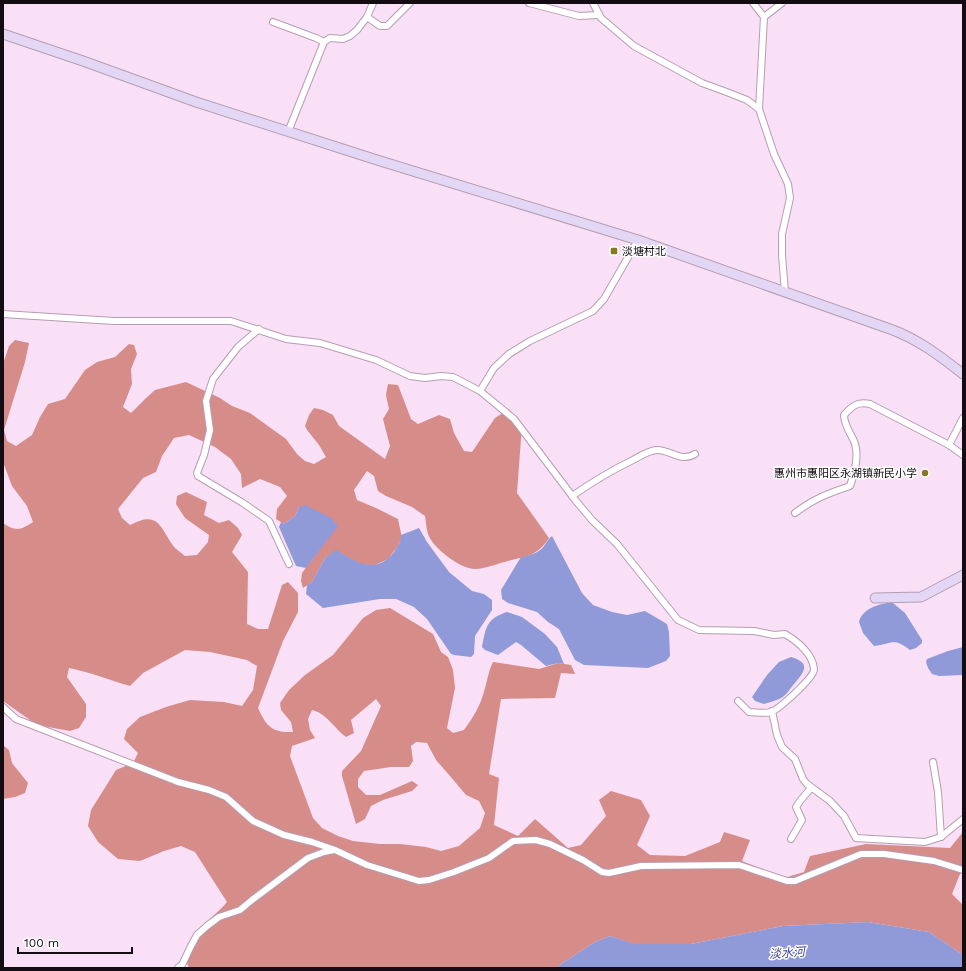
<svg xmlns="http://www.w3.org/2000/svg" width="966" height="971" viewBox="0 0 966 971" font-family="'Work Sans','Noto Sans SC',sans-serif">
<rect width="100%" height="100%" fill="#f9e0f6"/>
<g fill="#d68c89" fill-rule="evenodd">
<path d="M15,340l14,3 -4,19 -21,68 3,11 9,5 16,-11 8,-18 8,-13 17,-5 20,-29 12,-8 18,-5 14,-13 5,1 3,9 -6,15 1,15 -9,23 8,6 14,-14 10,-9 31,-8 34,16 12,8 18,7 36,26 11,15 8,7 9,3 12,-7 -7,-12 -12,-15 -2,-4 4,-11 5,-7 9,2 10,5 6,11 46,33 5,-13 -7,-27 6,-10 -3,-14 2,-11 10,1 13,34 7,5 21,-9 11,4 4,14 10,18 8,1 23,-34 14,-9 13,16 -5,68 32,45c-12,18 -21,18 -41,23 -9,2 -23,8 -33,8 -15,0 -42,-21 -47,-35 -2,-6 -2,-13 -3,-18l-13,-9 -26,-11 -8,-5 -4,-15 -7,-5 -13,19 3,10 19,8 22,11 4,19 -4,8 -10,13 -15,7 -13,-2 -24,-13 -11,7 -13,24 -9,6 -2,-7 1,-8 35,-47 -38,-19 -4,9 -11,8 -8,-5 1,-10 10,-13 -7,-9 -20,-8 -18,9 -1,-14 -10,-15 -16,-12 -26,-12 -15,3 -12,18 -6,16 -13,6 -25,31 4,9 8,7c30,-16 30,4 45,23 3,3 7,5 10,8l12,-1 11,-13 1,-7 -24,-17 -9,-14 1,-8 9,-4 21,10 -3,13 15,8 10,-3 9,8 4,7 -10,17 16,20 -1,52 11,5h10l14,-44 6,-3 10,11v19l-15,29 -25,67c8,17 13,25 35,24l-2,-10 -10,-12 -1,-7 9,-13 16,-15 28,-20 30,-37 13,-8 14,-2 43,26 8,18 7,5 5,13 2,18 -8,40 6,5 11,-3c8,-11 15,-22 19,-35 4,-12 5,-23 10,-33l46,7 19,-6 13,2 4,9 -14,-1 -6,25 -54,1 -12,75 10,4 -5,47 24,11 17,-17 33,29 13,-3 25,-29 -7,-16 12,-9 30,9 9,16 -13,29 13,10 35,1 35,-14 4,-10 26,8 -8,21 42,17 20,-6 6,-16 56,-12 84,4 13,-16v39l-3,3 -8,20 11,11v50l-34,-23 -61,-10 -85,4 -92,18h-57l-24,-8 -15,6 -40,26h-366c-14,-29 23,-47 38,-66l-32,-50 -14,-6 -17,5 -24,10 -22,-2 -20,-17 -10,-16 3,-16 25,-40 17,-7 5,-10 -14,-14 3,-10 13,-12 26,-10 24,-7 34,2 18,4 11,-16 4,-24 -10,-6 -37,-8 -25,-2 -42,23 -13,13c-21,-6 -40,-14 -61,-18l-2,9 19,27v13l-7,11 -9,3 -33,-6 -34,-24v-178c13,9 18,7 30,-1l-6,-16 -15,-20 -9,-24v-98l6,-18zM376,699l5,7 -20,45 -19,20v5l14,48 9,-5 6,-13 12,-6 29,-9 6,-6 -6,-4 -32,14h-14l-8,-8v-8l6,-8 27,-4h18l4,-6 -2,-15 5,-4 11,1 9,17 14,16 16,19 13,6 6,12 -5,15 -21,18 -18,5 -15,-4 -26,-3h-20l-27,-3 -15,-5 -16,-8 -9,-10 -23,-62 2,-10 23,-8 -5,-8 -2,-11 4,-9c14,3 22,18 34,27l8,-4 -3,-13z"/>
<path d="M3,745l6,5 3,13 16,20 -3,10 -10,4 -12,2z"/>
</g>
<g fill="#909ad8">
<path d="M305,505l26,13 7,8 -32,42 -10,-2 -17,-39 2,-5 3,2 11,-8 4,-9z"/>
<path d="M419,528l8,14 22,30 23,19 12,3 8,6v10l-17,26 -1,18 -3,3 -17,-2 -3,-1 -24,-35 -13,-12 -18,-8h-16l-57,9 -17,-14 1,-9 5,-3 13,-24 11,-8c21,13 40,25 58,2 3,-5 8,-11 7,-17z"/>
<path d="M552,536l30,57 11,12 19,7 15,3 18,-4 22,13 2,8 1,24 -4,5 -18,7 -64,-3 -9,-5 -16,-31 -11,-7 -11,-10 -29,-9 -6,-4 -1,-9 20,-33c8,-1 18,-4 23,-11 3,-4 4,-7 8,-10z"/>
<path d="M887,603h6l12,10 17,27v3l-6,5 -6,2c-17,-13 -18,-6 -36,-4l-11,-13 -4,-11c3,-12 16,-17 28,-19z"/>
<path d="M507,612l15,5 23,17 12,13 7,17 -6,-1 -12,3 -25,-21 -5,-3 -18,13 -13,-5 -3,-3c4,-20 4,-28 25,-35z"/>
<path d="M963,647v28l-24,1 -7,-2 -4,-6 -2,-6 1,-3 21,-8z"/>
<path d="M791,657c21,6 13,15 3,27 -3,3 -6,9 -10,12 -5,4 -14,6 -20,8l-9,-3 -3,-4 15,-22 12,-13z"/>
<path d="M868,922l61,10 34,23v13h-408l40,-26 15,-6 25,8h56l92,-18z"/>
</g>
<g fill="none" stroke-linecap="round" stroke-linejoin="round">
<defs>
<g id="street">
<path d="M529,3l50,13 20,-1"/>
<path d="M593,3l8,15 33,28 68,37 22,8 23,9 12,9"/>
<path d="M753,3l11,14 -5,92 15,45 14,30 2,14 -8,36v21l3,37"/>
<path d="M367,17l13,9h7l23,-23"/>
<path d="M764,17l18,-14"/>
<path d="M273,22l43,16 8,4"/>
<path d="M288,132l36,-90 6,-4 13,1 7,-3 7,-6 10,-13 6,-14"/>
<path d="M638,240l-34,59 -11,12 -63,30 -21,13 -15,14 -14,23 34,28 62,82 16,19 25,24 61,76 21,10 55,1 20,4 11,-1c12,7 28,20 29,35 1,8 -35,40 -43,43 -7,2 -15,0 -22,0l-11,-11"/>
<path d="M3,314l111,7h117l55,18 34,4 56,17 34,16 15,2 16,-2 12,1 27,14"/>
<path d="M259,329l-21,18 -25,32 -7,22 4,29 -6,25 -7,18 1,3 45,27 26,18 20,43"/>
<path d="M949,445l14,-27"/>
<path d="M572,496c19,-13 38,-25 59,-35 8,-4 16,-10 25,-11 14,-1 24,13 39,4"/>
<path d="M795,513c18,-14 34,-20 55,-27 5,-13 10,-34 3,-47 -4,-8 -9,-15 -9,-24 8,-9 14,-14 26,-11l79,41 14,10"/>
<path d="M3,707l13,12 162,63 31,8 17,7 27,24 31,14 28,7 23,8 32,15 52,16 10,-1 25,-8 35,-14 24,-17 23,-1 14,4 33,16 19,12 7,1 32,-7 98,-1 48,16h8l66,-27h23l50,7 29,9"/>
<path d="M772,711l5,24 5,12 13,12 8,20 4,5 23,17 14,15 12,22 69,4 16,-5 22,-18"/>
<path d="M933,762l5,30 3,45"/>
<path d="M791,839l11,-19 -6,-13 4,-6 11,-13"/>
<path d="M178,968l4,-3 9,-19 6,-11 10,-9 12,-9 21,-7 12,-10 56,-42 16,-6 10,-2"/>
</g>
<g id="secondary">
<path d="M3,34l80,27 113,41 181,58 261,80 252,89c28,10 50,27 73,45"/>
<path d="M875,598l46,-1 42,-22"/>
</g>
</defs>
<use href="#street" stroke="#b59db2" stroke-width="8"/>
<use href="#secondary" stroke="#b59db2" stroke-width="11"/>
<use href="#street" stroke="#fff" stroke-width="6"/>
<use href="#secondary" stroke="#e4d7f5" stroke-width="9"/>
</g>
<g fill="#857a1f" stroke="#fff" stroke-width="1.5">
<rect x="610" y="247" width="8" height="8" rx="2"/>
<circle cx="925" cy="473" r="4"/>
</g>
<g text-anchor="middle" dominant-baseline="central" stroke-width="3" stroke-linejoin="round" paint-order="stroke">
<g font-size="11" fill="#140c13" stroke="#fff" text-anchor="start">
<text x="622" y="251">淡塘村北</text>
<text x="917" y="473" text-anchor="end">惠州市惠阳区永湖镇新民小学</text>
</g>
<g font-size="12" font-style="italic" fill="#3e448e" stroke="#fff">
<text transform="translate(787 953) rotate(-4)">淡水河</text>
</g>
</g>
<rect width="966" height="971" fill="none" stroke="#140c13" stroke-width="8"/>
<path d="M18 947v6h114v-6" fill="none" stroke="#140c13" stroke-width="2"/>
<text x="24" y="947" font-size="12" fill="#140c13" stroke="#ffffff" stroke-width="3" paint-order="stroke">100 m</text>
</svg>
